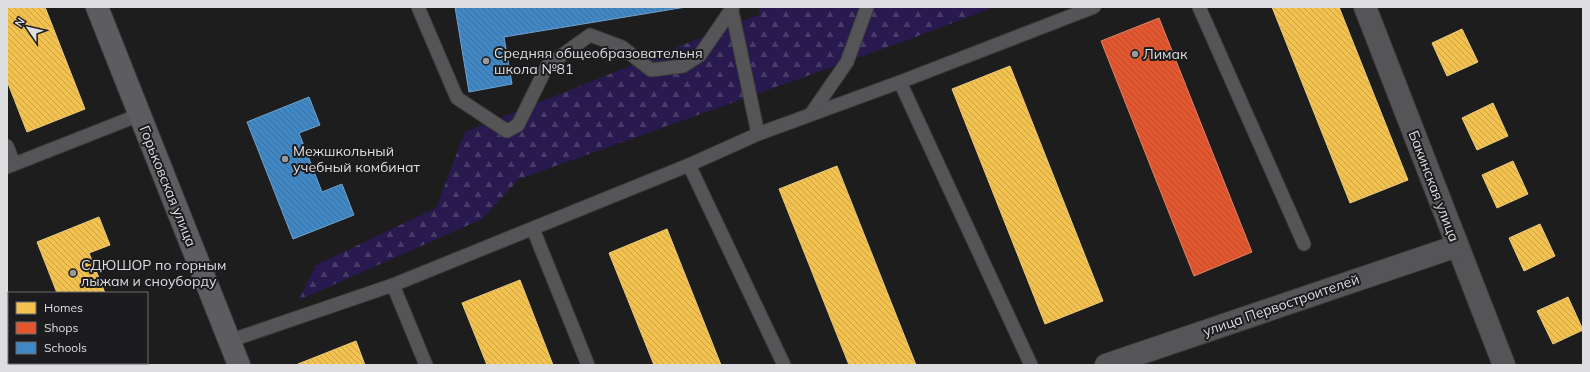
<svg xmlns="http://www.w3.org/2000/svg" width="1590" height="372" viewBox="0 0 1590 372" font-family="Mulish,sans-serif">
<defs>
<pattern id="forest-firs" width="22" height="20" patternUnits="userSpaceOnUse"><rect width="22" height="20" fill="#281a4e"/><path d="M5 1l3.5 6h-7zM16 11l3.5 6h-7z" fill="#473b67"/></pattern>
<pattern id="homes-back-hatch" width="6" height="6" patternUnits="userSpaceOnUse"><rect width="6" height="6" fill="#f2c14e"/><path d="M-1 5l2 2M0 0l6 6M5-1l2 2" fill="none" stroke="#c6a24b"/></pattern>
<pattern id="shops-back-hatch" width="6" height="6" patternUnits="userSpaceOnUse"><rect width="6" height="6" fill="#e4572e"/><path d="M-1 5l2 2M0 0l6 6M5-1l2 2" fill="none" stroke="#b45134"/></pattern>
<pattern id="schools-back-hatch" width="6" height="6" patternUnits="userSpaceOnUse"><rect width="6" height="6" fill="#3f88c5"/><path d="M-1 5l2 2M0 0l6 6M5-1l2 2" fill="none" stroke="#407098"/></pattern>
</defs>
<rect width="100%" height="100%" fill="#1d1d1e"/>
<path fill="url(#forest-firs)" d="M759,7h235l-84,32 -391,140 -37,40 -183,81 17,-35 120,-57 29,-76 295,-118z"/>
<g fill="url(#homes-back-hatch)" stroke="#ecca7a">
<path d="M7,7h38l40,102 -58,23 -20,-51z"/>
<path d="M1272,7h67l69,173 -58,23z"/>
<path d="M1462,29l16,33 -31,14 -15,-33z"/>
<path d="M1010,66l93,235 -58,23 -93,-235z"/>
<path d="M1493,103l15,33 -31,14 -15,-32z"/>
<path d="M1513,161l15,33 -31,14 -15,-33z"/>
<path d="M837,166l79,199h-67l-70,-176z"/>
<path d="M99,217l11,28 -21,8 16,40h-48l-20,-51z"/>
<path d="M1540,224l15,32 -31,15 -15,-33z"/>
<path d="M667,229l54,136h-67l-45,-112z"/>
<path d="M520,280l33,85h-66l-25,-62z"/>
<path d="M1568,297l15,33 -30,14 -16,-33z"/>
<path d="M356,341l9,24h-67v-1z"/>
</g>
<path fill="url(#shops-back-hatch)" stroke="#e28063" d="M1159,18l93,234 -58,24 -93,-235z"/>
<g fill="url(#schools-back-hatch)" stroke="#6fa2cd">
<path d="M455,7h231l-182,30 8,47 -43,8z"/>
<path d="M309,97l11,28 -21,8 23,59 20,-8 12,31 -61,24 -46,-117z"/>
</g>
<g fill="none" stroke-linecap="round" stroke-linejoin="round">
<defs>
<g id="lane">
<path d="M418,7l39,91 50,33 11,-6 29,-59 43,-31 32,12 29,23 32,-4 17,-11 33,-48"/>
<path d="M1199,7l105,237"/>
<path d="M732,11l26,123"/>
<path d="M900,82l131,283"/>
<path d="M811,114l36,-52 20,-55"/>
<path d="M7,146l7,18"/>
<path d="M689,165l95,200"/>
<path d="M7,167l132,-52"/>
<path d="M533,229l55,136"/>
<path d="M393,285l33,80"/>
<path d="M229,341l164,-56 296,-120 69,-31 142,-52 194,-75"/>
</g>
<g id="street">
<path d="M1365,7l139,358"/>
<path d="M1106,365l351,-119"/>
</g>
<path id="secondary" d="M97,7l142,358"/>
</defs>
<use href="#lane" stroke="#3a3a3b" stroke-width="15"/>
<use href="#street" stroke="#3a3a3b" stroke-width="24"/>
<use href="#secondary" stroke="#3a3a3b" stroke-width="24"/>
<use href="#lane" stroke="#555557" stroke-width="13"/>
<use href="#street" stroke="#555557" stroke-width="22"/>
<use href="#secondary" stroke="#5d5d61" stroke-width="22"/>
</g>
<g fill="#9a9a9c" stroke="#1c1c1f" stroke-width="1.5">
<circle cx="1135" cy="54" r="4"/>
<circle cx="486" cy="61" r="4"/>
<circle cx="285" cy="159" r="4"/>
<circle cx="73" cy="273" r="4"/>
</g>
<g text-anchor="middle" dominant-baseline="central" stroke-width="4" stroke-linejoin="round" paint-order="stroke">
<g font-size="14" fill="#dedee0" stroke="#1c1c1f" text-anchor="start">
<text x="494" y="53">Средняя общеобразовательня<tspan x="494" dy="16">школа №81</tspan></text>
<text x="1143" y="54">Лимак</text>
<text x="293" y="151">Межшкольный<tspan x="293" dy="16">учебный комбинат</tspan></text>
<text x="81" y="265">СДЮШОР по горным<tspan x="81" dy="16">лыжам и сноуборду</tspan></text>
</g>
<g font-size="14" fill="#dedee0" stroke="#1c1c1f">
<text transform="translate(168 186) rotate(68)">Горьковская улица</text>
<text transform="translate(1434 186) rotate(69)">Бакинская улица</text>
<text transform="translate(1281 305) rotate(-19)">улица Первостроителей</text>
</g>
</g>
<rect width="1590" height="372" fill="none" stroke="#dedee0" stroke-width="16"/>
<rect x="8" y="292" width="140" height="72" fill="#1c1c1f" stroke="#6a6a6c"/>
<rect x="16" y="302" width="20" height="12" fill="#f2c14e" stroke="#6a6a6c"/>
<text x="44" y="312" font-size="12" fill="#dedee0">Homes</text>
<rect x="16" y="322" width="20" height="12" fill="#e4572e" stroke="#6a6a6c"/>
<text x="44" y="332" font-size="12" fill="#dedee0">Shops</text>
<rect x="16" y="342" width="20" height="12" fill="#3f88c5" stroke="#6a6a6c"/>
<text x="44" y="352" font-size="12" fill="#dedee0">Schools</text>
<g transform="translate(28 28) rotate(304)" stroke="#1c1c1f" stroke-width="3" paint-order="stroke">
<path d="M0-3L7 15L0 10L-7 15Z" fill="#dedee0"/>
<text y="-6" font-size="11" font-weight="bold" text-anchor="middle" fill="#dedee0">N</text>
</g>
</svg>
